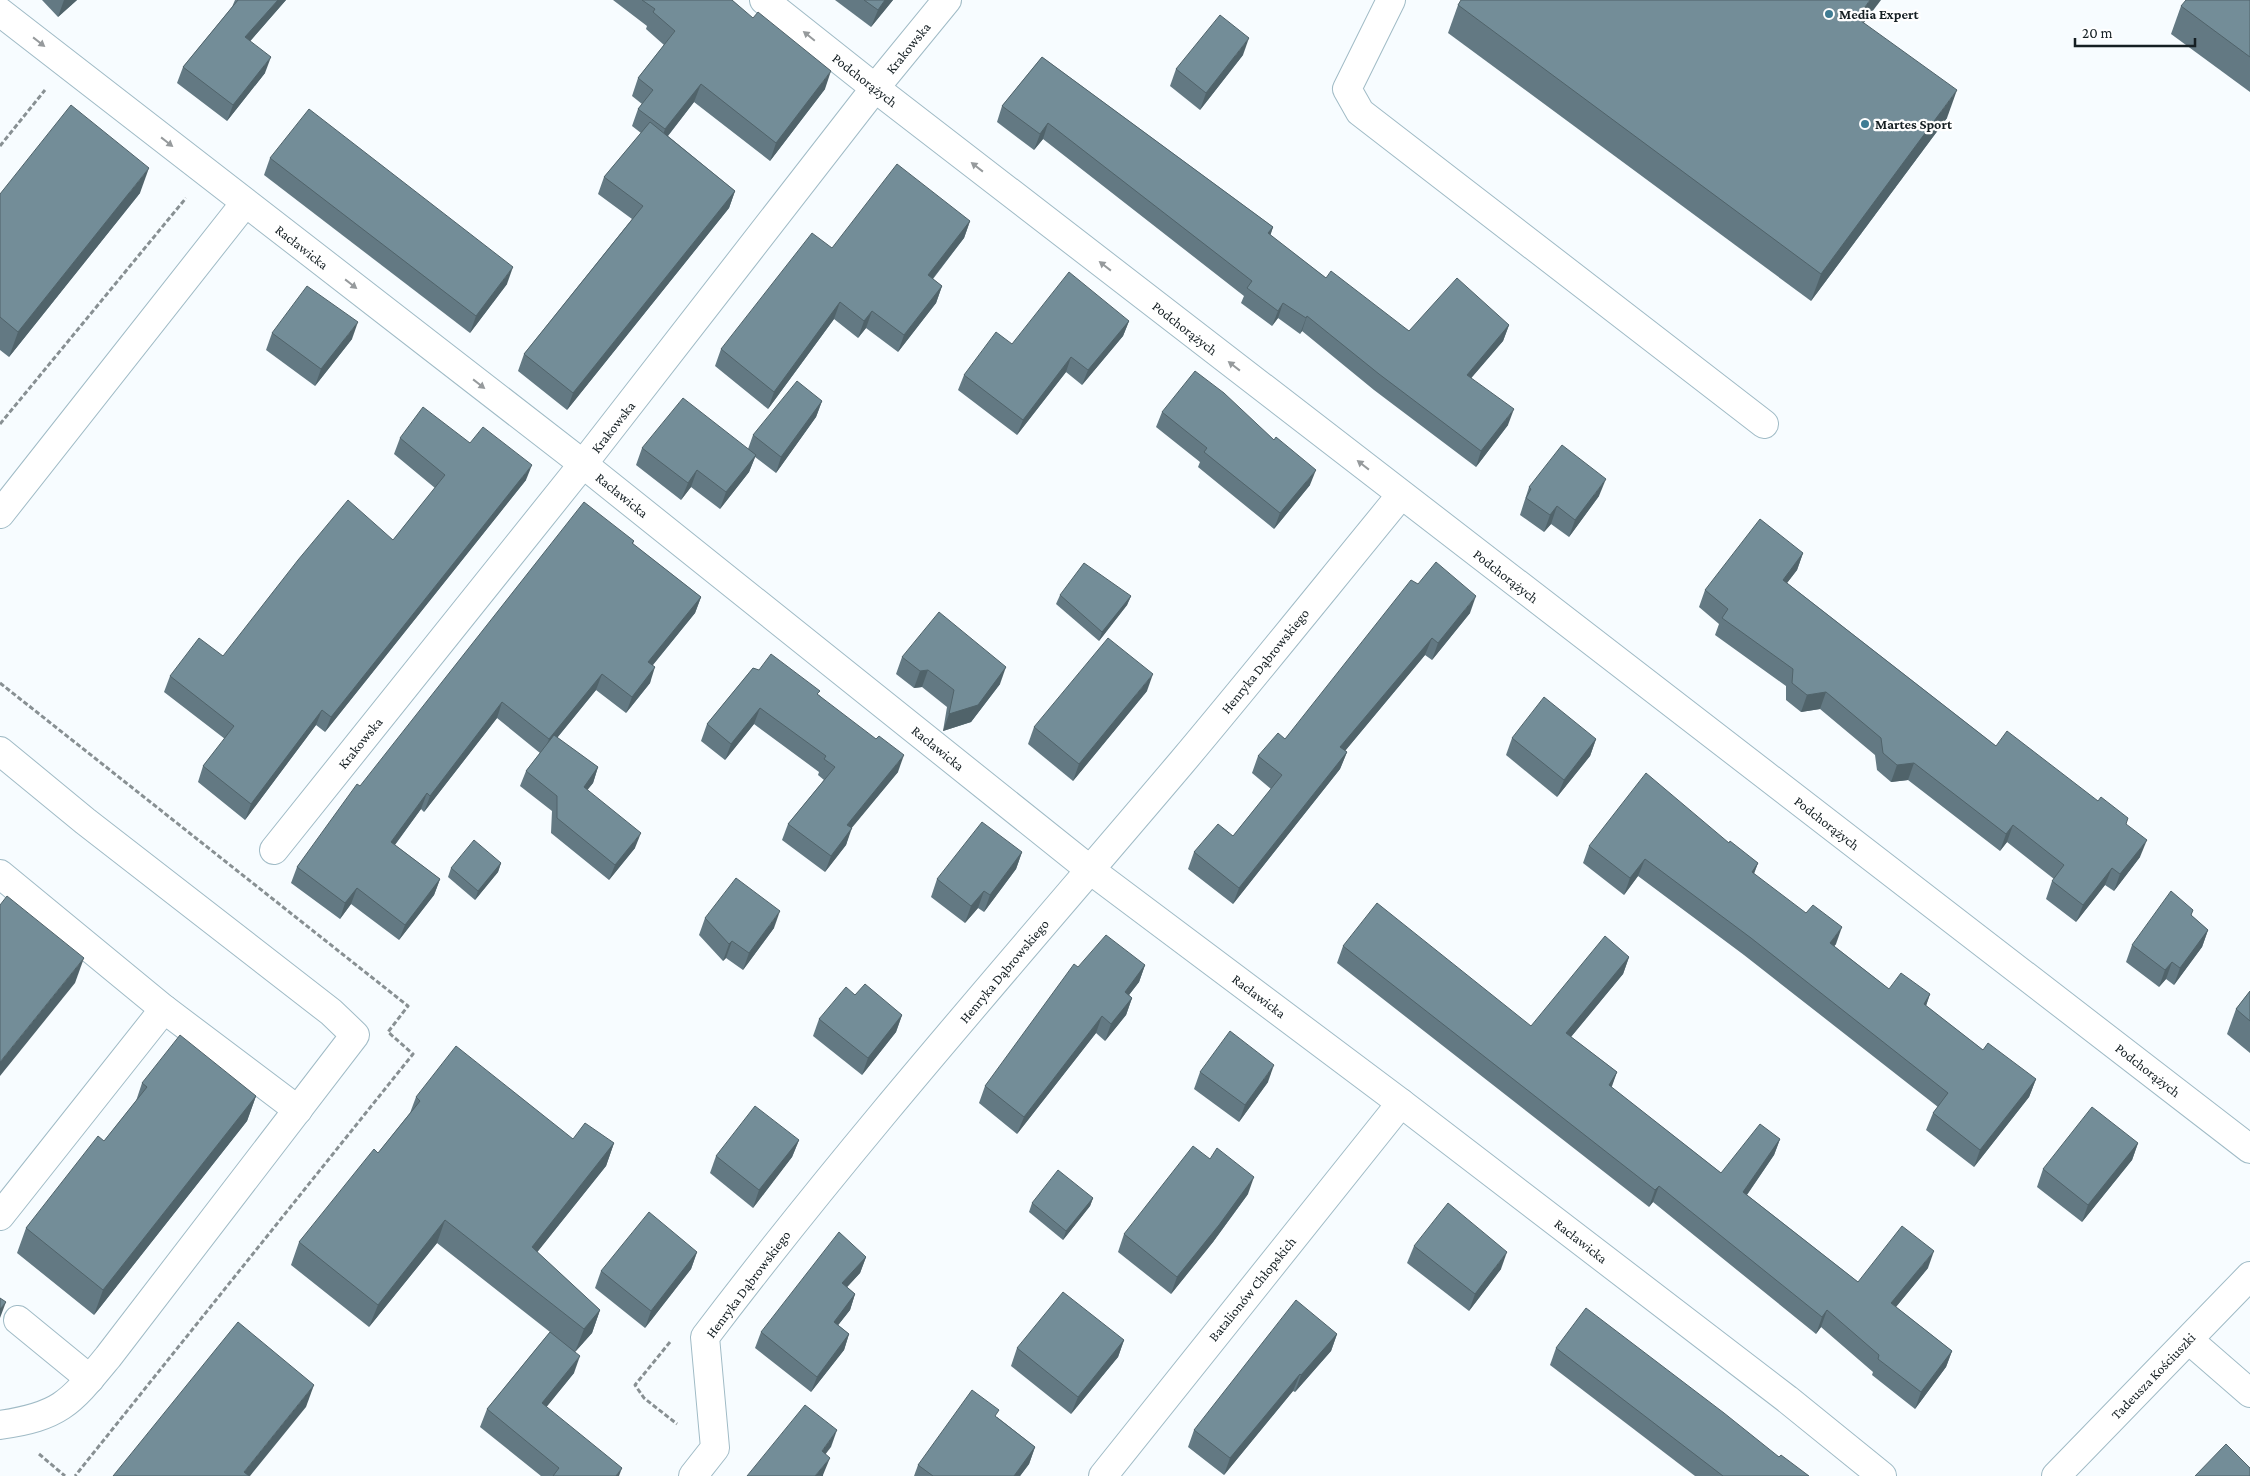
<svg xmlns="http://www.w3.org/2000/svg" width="2250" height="1476" viewBox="0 0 2250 1476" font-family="'Crimson Pro',serif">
<rect width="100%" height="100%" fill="#f7fcff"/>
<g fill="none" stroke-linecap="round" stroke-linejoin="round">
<defs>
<g id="minor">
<path d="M764,0l111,88 1375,1061"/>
<path d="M1391,0l-44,89 13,23 404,312"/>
<path d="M0,12l583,452 506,405 312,234 386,296 95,77"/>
<path d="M0,514l245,-311"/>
<path d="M0,751l85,70 246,191 24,23 -247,322c-38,46 -47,59 -108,68"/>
<path d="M274,850l309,-386 292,-376 72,-88"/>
<path d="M0,874l164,135 134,101"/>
<path d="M0,1216l164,-207"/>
<path d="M18,1320l72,59"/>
<path d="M2189,1340l61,53"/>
<path d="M693,1476l22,-28 -10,-111c150,-198 316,-385 477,-575 74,-88 146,-178 219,-267"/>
<path d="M1103,1476l298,-373"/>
<path d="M2056,1476l194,-200"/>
</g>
</defs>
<use href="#minor" stroke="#a0bbc6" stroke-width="30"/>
<g stroke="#889093" stroke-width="3" stroke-dasharray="5 2.5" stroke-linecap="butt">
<path d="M0,146l45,-56"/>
<path d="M0,424l186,-226"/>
<path d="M0,683l408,323 -20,26 25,22 -338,422"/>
<path d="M670,1342l-35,43 9,13 33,26"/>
<path d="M39,1454l26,22"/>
</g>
<use href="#minor" stroke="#fff" stroke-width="28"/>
</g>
<g fill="#637983">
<path d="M42,0h35l-19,17z"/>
<path d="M235,0h51l-36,41 15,32 -38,48 -50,-38 6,-16 49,-60z"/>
<path d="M613,0h119l93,89 -55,72 -76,-59 -26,34 67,55 -6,17 -162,202 -49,-39 6,-17 108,-135 -34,-25 6,-17 37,-44 -9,-7 6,-17 4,-5 -10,-8 6,-18 26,-33 -18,-16 1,-3z"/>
<path d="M835,0h58l-22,27z"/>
<path d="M2250,0v92l-79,-58 10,-28z"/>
<path d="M1458,5l406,18 83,95 -136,183 -363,-268z"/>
<path d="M1243,55l-43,55 -30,-24 6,-17z"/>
<path d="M1042,57l231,170 -3,8 56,43 83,53 100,-6 -6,16 -32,37 37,47 -32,42 -102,-77 -72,-59 -2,3 -22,-16 -6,8 -31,-23 3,-7 -201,-157 -9,11 -37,-28 5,-16z"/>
<path d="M270,158l237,126 -37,49 -206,-158z"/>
<path d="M140,193l-131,164 -9,-7v-156z"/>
<path d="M970,221l-6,17 -31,41 9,7 -6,17 -38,49 -32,-24 -8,10 -24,-19 -66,90 -53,-43 6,-17 111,-101z"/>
<path d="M1129,321l-6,15 -41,49 -16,-13 -49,63 -59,-45 6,-15 48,-31z"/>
<path d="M272,333l80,6 -37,47 -49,-36z"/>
<path d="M822,401l-6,16 -40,56 -21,-16 -6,15 -29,37 -29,-22 -10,13 -45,-35 6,-17 106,1 5,-14z"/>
<path d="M1162,412l148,73 -36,44 -76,-62 2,-5 -44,-35z"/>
<path d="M400,438l70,5 56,37 -201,252 -9,-7 -71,95 -47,-38 5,-16 22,-27 -61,-47 6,-16 53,-20 170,-116 42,-52 -41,-34z"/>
<path d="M1529,487l70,9 -30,41 -18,-13 -7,8 -24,-17z"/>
<path d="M634,541l-1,3 68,53 -6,16 -42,52 -3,18 -24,30 -30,-23 -39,48 41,29 -5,16 -6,7 48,58 -26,32 -58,-47 1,-22 -32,-25 6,-15 14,-18 -43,-35 -73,94 -3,-3 -26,36 45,34 -6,16 -35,45 -48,-36 -11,15 -49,-36 6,-16 63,-81z"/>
<path d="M1803,553l-6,17 -10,13 209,163 130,78 14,33 -26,34 -9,-6 -29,37 -30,-23 6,-18 2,-2 -47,-37 -7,9 -92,-71 -17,2 -14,-12 -2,-15 -55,-46 -19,3 -15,-12v-14l-71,-51 4,-11 -20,-17 6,-17z"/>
<path d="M1418,584l52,29 -38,47 -7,-5 -80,96 2,1 -7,17 -107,135 -45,-35 6,-17 39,-16 38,-47 -19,-16 6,-17 27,-17z"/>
<path d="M1060,595l71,1 -4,9 -28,36 -43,-37z"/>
<path d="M902,657l98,27 -29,38 -28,9 4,-24 -25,-20 -8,1 -18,-14z"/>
<path d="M753,668l66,27 79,77 -47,56 -5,17 -21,27 -43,-32 6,-16 36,-44 -6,-5 1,-3 -65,-48 -29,36 -24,-19 6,-17z"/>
<path d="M1147,691l-74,90 -45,-37 6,-17z"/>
<path d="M1512,738l84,1 -6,17 -33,41 -51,-42z"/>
<path d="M1729,843l29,20 -4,11 82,70 -2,2 55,43 41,5 -4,12 57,44 53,29 -7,18 -55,70 -48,-37 7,-17 5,-6 -194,-152 -106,-79 -14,19 -41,-32 6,-17z"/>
<path d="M1022,852l-6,17 -32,43 -6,-4 -13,15 -34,-26 6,-18z"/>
<path d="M501,863l-3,9 -23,28 -27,-23 3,-9z"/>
<path d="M2193,910l-2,5 17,15 -6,17 -28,38 -8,-6 -7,8 -33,-25 6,-17z"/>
<path d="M705,918l69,10 -31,42 -17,-12 -3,3 -24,-26z"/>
<path d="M1343,946l188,80 98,-69 -6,17 -52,63 46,35 -6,15 110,86 59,-34 -6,16 -27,40 111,87 70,-14 -32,39 56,44 -6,16 -31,42 -43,-34 1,-3 -52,-45 -5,7 -163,-132 -4,5 -312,-244z"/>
<path d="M1145,965l-6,17 -10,13 3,3 -6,17 -21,26 -9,-8 -79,101 -38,-31 6,-17 93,-119z"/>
<path d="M2250,991v62l-23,-19 9,-25z"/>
<path d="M855,995l47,20 -6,17 -34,43 -49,-39 6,-17z"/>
<path d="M1200,1072l68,10 -29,40 -45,-33z"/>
<path d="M142,1083l114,13 -9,25 -153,194 -77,-62 9,-25 78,-87 32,-40z"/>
<path d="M416,1097l157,42 41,4 -8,23 -69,86 63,58 -8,23 -17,19 -1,21 -28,34 73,69h-78l-61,-49 7,-18 63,-77 -113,-89 -68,84 -78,-62 8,-23 79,-89 32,-40z"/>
<path d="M799,1140l-7,17 -39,51 -43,-35 6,-17z"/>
<path d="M2138,1143l-6,17 -50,62 -45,-35 6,-18z"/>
<path d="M1248,1194l-35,48 -42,52 -53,-42 6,-18z"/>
<path d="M1093,1198l-3,8 -27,34 -34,-28 3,-9z"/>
<path d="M1414,1246l87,23 -32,42 -62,-48z"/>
<path d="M697,1252l-6,17 -46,59 -50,-40 6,-17z"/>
<path d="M866,1257l-6,16 -13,14 8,7 -5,16 -12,15 11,9 -5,16 -33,42 -56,-44 6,-16z"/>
<path d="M1337,1334l-6,17 -36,41 -2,-1 -69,84 -36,-28 6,-17z"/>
<path d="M1124,1340l-6,17 -47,57 -60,-48 6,-18z"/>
<path d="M1556,1348l223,109 30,19h-114l-145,-111z"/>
<path d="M997,1417l38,30 -6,17 -9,12h-106l4,-11z"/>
</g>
<g fill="#50636a">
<path d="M64,0h13l-19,17z"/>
<path d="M278,0h8l-46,53 5,-16z"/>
<path d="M885,0h8l-22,27 7,-17z"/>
<path d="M1870,0h11l-34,45 10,-27z"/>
<path d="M1249,38l-6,17 -43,55 6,-17z"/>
<path d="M271,57l-6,16 -38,48 6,-16z"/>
<path d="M831,71l-6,18 -55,72 6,-18z"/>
<path d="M701,84l-7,18 -35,45 6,-18z"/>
<path d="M1957,90l-10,28 -136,183 10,-27z"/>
<path d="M1048,123l-5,16 -9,11 6,-16z"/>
<path d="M149,168l-9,25 -131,164 9,-25z"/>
<path d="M735,191l-6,17 -162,202 6,-17z"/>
<path d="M970,221l-6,17 -42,54 6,-17z"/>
<path d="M1273,227l-5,16v-10z"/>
<path d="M513,267l-6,17 -37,49 6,-17z"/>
<path d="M942,286l-6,17 -38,49 6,-17z"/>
<path d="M840,302l-6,17 -66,90 6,-17z"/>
<path d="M1283,303l-5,15 -6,8 6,-15z"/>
<path d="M872,311l-6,17 -8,10 6,-17z"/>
<path d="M1307,316l-5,15 -2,3 6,-16z"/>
<path d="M1129,321l-6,15 -41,49 6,-15z"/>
<path d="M358,322l-6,17 -37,47 6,-17z"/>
<path d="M1509,325l-6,16 -42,49 6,-15z"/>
<path d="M1071,357l-5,15 -49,63 6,-15z"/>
<path d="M822,401l-6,16 -40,56 5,-16z"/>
<path d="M1514,409l-6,16 -32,42 5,-16z"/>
<path d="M756,455l-7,17 -29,37 6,-17z"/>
<path d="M532,465l-6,15 -201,252 6,-15z"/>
<path d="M697,470l-6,17 -10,13 7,-17z"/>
<path d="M1316,470l-6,15 -36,44 6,-16z"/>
<path d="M1606,479l-7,17 -30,41 6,-17z"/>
<path d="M1557,506l-6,18 -7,8 6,-17z"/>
<path d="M1803,553l-6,17 -21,27 7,-17z"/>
<path d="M1131,596l-4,9 -28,36 3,-9z"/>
<path d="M1476,596l-6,17 -38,47 6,-17z"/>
<path d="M701,597l-6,16 -53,65 6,-16z"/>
<path d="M1432,638l-7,17 -91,109 6,-17z"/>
<path d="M655,667l-5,16 -24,30 6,-16z"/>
<path d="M1006,667l-6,17 -29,38 -28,9 6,-17z"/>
<path d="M928,670l-6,17 -8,1 6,-17z"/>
<path d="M602,674l-6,16 -53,65 6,-16z"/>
<path d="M1153,674l-6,17 -74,90 6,-17z"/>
<path d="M1826,692l-6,17 -19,3 6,-17z"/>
<path d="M502,702l-5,16 -73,94 6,-16z"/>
<path d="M760,708l-6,16 -29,36 6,-16z"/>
<path d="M322,710l-6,15 -71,95 6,-16z"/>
<path d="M1596,739l-6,17 -33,41 7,-17z"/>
<path d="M1347,752l-7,17 -107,135 6,-16z"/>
<path d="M904,755l-6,17 -57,69 6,-16z"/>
<path d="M1914,763l-6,17 -17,2 6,-17z"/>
<path d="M598,767l-5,16 -15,19 6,-15z"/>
<path d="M427,793l-6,16 -36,49 6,-16z"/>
<path d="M2013,825l-6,17 -7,9 6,-17z"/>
<path d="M852,828l-6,17 -21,27 6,-16z"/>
<path d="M641,833l-6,15 -26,32 6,-15z"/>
<path d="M2147,840l-7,17 -26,34 6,-17z"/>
<path d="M1022,852l-6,17 -32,43 6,-17z"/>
<path d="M1645,859l-7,17 -14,19 6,-17z"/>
<path d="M501,863l-3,9 -23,28 3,-9z"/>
<path d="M1758,863l-7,17 1,-8z"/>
<path d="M2112,868l-7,17 -29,37 7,-17z"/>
<path d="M440,879l-6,16 -35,45 6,-15z"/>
<path d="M357,888l-6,16 -11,15 5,-16z"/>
<path d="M984,891l-6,17 -13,15 6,-17z"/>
<path d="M780,911l-6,17 -31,42 6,-17z"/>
<path d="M1842,927l-6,17 -13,16 7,-17z"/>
<path d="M2208,930l-6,17 -28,38 6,-17z"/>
<path d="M732,941l-6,17 -3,3 6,-17z"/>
<path d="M1629,957l-6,17 -63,76 6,-17z"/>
<path d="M84,958l-9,25 -75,93v-14z"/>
<path d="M2172,962l-6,17 -7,8 6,-17z"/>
<path d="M1145,965l-6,17 -21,27 7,-17z"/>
<path d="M1930,994l-6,17v-7z"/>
<path d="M1132,998l-6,17 -21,26 6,-17z"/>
<path d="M902,1015l-6,17 -34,43 6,-17z"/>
<path d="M1102,1016l-6,17 -79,101 7,-17z"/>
<path d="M1274,1065l-6,17 -29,40 6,-17z"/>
<path d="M1617,1072l-6,17 -2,-4z"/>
<path d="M2036,1079l-7,18 -55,70 6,-17z"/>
<path d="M256,1096l-9,25 -153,194 9,-25z"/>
<path d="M1780,1139l-6,16 -37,54 6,-17z"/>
<path d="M799,1140l-7,17 -39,51 6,-18z"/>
<path d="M614,1143l-8,23 -83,104 9,-23z"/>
<path d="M2138,1143l-6,17 -50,62 6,-17z"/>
<path d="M1254,1177l-6,17 -35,48 -42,52 6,-17z"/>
<path d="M1659,1186l-6,16 -4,5 6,-17z"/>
<path d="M1093,1198l-3,8 -27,34 3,-9z"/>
<path d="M445,1220l-8,23 -68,84 9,-22z"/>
<path d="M1934,1251l-6,17 -43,52 6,-17z"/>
<path d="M697,1252l-6,17 -46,59 6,-17z"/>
<path d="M1507,1252l-6,17 -32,42 6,-17z"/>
<path d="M866,1257l-6,16 -24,26 6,-16z"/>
<path d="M855,1294l-5,16 -22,28 6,-16z"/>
<path d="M6,1302l-6,16v-9z"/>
<path d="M600,1310l-8,23 -17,19 9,-23z"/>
<path d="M1827,1310l-6,17 -5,7 6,-17z"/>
<path d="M849,1334l-5,16 -33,42 6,-15z"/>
<path d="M1337,1334l-6,17 -36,41 6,-17z"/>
<path d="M1124,1340l-6,17 -47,57 7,-17z"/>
<path d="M1952,1351l-6,16 -31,42 6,-17z"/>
<path d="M580,1356l-6,17 -38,47 6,-17z"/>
<path d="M1300,1374l-7,17 -69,84 6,-17z"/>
<path d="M314,1385l-8,22 -56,69h-8l2,-4z"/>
<path d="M837,1430l-6,17 -16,21 7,-17z"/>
<path d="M1035,1447l-6,17 -9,12h-6z"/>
<path d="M830,1458l-7,17v1h-8z"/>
<path d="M622,1468l-3,8h-3z"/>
</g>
<g fill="#738d98" stroke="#50636a">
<path d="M238,0h40l-33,37 26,20 -38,48 -50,-38z"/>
<path d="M642,0h90l21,18 5,-6 73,59 -55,72 -75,-59 -36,45 -27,-20 15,-19 -15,-12 37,-47 -22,-19 2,-3z"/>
<path d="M864,0h21l-7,10z"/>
<path d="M1461,0h409l-13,18 100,72 -136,184 -363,-269z"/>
<path d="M2186,0h64v57l-69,-51z"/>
<path d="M1220,15l29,23 -43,55 -30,-24z"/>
<path d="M1042,57l231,170 -5,6 58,45 5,-7 78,60 48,-53 52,47 -42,50 47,34 -33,42 -102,-77 -72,-58 -1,2 -23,-15 -5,8 -31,-23 5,-7 -204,-158 -8,11 -38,-28z"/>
<path d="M71,105l78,63 -131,164 -18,-15v-123z"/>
<path d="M309,109l204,158 -37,49 -206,-158z"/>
<path d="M650,122l85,69 -162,202 -49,-39 119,-148 -39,-29z"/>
<path d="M897,164l73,57 -42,54 14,11 -38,49 -32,-24 -8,10 -24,-19 -66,90 -53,-43 91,-116 20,15z"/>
<path d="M1069,272l60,49 -41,49 -17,-13 -48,63 -59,-45 32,-43 16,12z"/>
<path d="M307,286l51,36 -37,47 -49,-36z"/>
<path d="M1195,371l29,22 50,47 2,-3 40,33 -36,43 -76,-61 3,-4 -45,-36z"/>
<path d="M797,381l25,20 -41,56 -28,-22z"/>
<path d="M683,398l73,57 -30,37 -29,-22 -9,13 -46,-35z"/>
<path d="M423,407l47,36 13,-16 49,38 -201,252 -9,-7 -71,94 -48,-38 31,-40 -64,-50 29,-38 24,18 75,-96 50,-60 45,40 52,-65 -45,-37z"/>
<path d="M1562,445l44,34 -31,41 -18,-14 -7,9 -24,-17 5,-9 -2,-2z"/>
<path d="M584,502l50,39 -2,2 69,54 -53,65 7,5 -23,30 -30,-23 -53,65 -47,-37 -72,94 -3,-3 -36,49 49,37 -35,46 -48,-37 -12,15 -48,-36 60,-83 3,2z"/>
<path d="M1760,519l43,34 -20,27 213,166 11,-15 91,70 3,-4 27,21 -2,6 21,16 -27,34 -8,-6 -29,37 -31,-24 12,-16 -51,-40 -7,9 -92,-71 -17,2 -14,-12 -2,-15 -55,-46 -19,3 -15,-12 1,-14 -71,-51 6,-9 -23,-19z"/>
<path d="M1436,562l40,34 -38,47 -6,-5 -92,109 7,5 -108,136 -45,-36 24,-28 15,12 49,-61 -24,-19 20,-23 7,6 126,-159 7,4z"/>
<path d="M1084,563l47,33 -29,36 -42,-37z"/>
<path d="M939,612l67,55 -28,38 -29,9 5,-24 -26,-20 -8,1 -18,-14z"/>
<path d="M1108,638l45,36 -74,90 -45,-37z"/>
<path d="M771,654l49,37 -3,3 59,45 3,-3 25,19 -57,70 5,3 -21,28 -43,-32 47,-57 -11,-8 2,-3 -66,-48 -29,36 -24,-20 46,-56 6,2z"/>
<path d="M1544,697l52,42 -32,41 -52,-42z"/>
<path d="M554,735l44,32 -14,20 57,46 -26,32 -58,-47v-22l-31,-25z"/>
<path d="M1646,773l83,70 1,-2 28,22 -6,9 54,41 7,-8 29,22 -12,16 59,46 12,-16 29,21 -6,10 59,46 5,-7 48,36 -56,71 -47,-37 15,-20 -197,-155 -106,-79 -15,19 -41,-32z"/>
<path d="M982,822l40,30 -32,43 -6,-4 -13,15 -34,-27z"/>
<path d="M474,840l27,23 -23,28 -27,-23z"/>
<path d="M736,878l44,33 -31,42 -17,-12 -3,3 -24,-26z"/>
<path d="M2171,891l22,19 -2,5 17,15 -28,38 -8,-6 -7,8 -33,-25z"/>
<path d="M7,896l77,62 -84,104v-157z"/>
<path d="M1377,903l154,123 74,-90 24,21 -63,76 51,39 -8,13 112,88 39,-49 20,15 -37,53 115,90 44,-56 32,25 -43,52 61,48 -31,41 -43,-33 1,-4 -52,-45 -5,7 -163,-131 -4,4 -312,-244z"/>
<path d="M1106,935l39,30 -20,27 7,6 -21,26 -9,-8 -78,101 -39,-31 89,-122 4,3z"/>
<path d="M865,984l37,31 -34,43 -49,-39 27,-32 9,8z"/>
<path d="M2250,991v30l-14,-12z"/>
<path d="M1230,1031l44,34 -29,40 -45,-33z"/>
<path d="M180,1035l76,61 -153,194 -77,-62 72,-92 6,5 43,-54 -5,-4z"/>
<path d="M456,1046l117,93 12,-16 29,20 -82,104 68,63 -16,19 -139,-109 -67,85 -79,-63 75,-93 4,4 42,-52 -4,-4z"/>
<path d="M755,1106l44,34 -40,50 -43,-34z"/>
<path d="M2092,1107l46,36 -50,62 -45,-36z"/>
<path d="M1193,1146l17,13 7,-11 37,29 -35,48 -42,52 -53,-43z"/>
<path d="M1058,1170l35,28 -27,33 -34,-28z"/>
<path d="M1448,1203l59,49 -32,42 -61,-48z"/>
<path d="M649,1212l48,40 -46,59 -50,-40z"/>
<path d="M839,1232l27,25 -24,26 13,11 -21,28 15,12 -32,43 -56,-45z"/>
<path d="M1063,1292l61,48 -46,57 -61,-49z"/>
<path d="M0,1298l6,4 -6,7z"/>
<path d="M1296,1300l41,34 -36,41 -1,-1 -70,84 -36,-28z"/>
<path d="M1586,1308l138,105 55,44 2,-2 28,21h-86l-167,-128z"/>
<path d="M238,1322l76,63 -70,87 5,4h-136z"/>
<path d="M550,1332l30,24 -38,47 80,65 -6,8h-63l6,-8 -72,-59z"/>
<path d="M972,1390l27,20 -4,6 40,31 -21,29h-81l-15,-11z"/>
<path d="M805,1405l32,25 -15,21 8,7 -15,18h-68z"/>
<path d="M2226,1444l24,24v8h-55z"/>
</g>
<defs><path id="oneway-solid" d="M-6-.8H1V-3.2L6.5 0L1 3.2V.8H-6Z" transform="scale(1.25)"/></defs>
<g fill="#969a9c">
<use href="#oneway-solid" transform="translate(809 36) rotate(-141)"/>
<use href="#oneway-solid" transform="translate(39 42) rotate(38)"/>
<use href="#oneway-solid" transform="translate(167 142) rotate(38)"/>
<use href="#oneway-solid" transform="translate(977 167) rotate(-142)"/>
<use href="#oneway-solid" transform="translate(1105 266) rotate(-142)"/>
<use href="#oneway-solid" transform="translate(351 284) rotate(38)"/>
<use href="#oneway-solid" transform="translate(1234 366) rotate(-142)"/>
<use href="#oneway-solid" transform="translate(479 384) rotate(38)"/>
<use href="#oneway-solid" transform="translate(1363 465) rotate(-142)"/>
</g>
<g fill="#3f7c93" stroke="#fff" stroke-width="2">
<circle cx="1829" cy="14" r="5"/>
<circle cx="1865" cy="124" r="5"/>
</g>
<g text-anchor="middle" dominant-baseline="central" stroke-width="4.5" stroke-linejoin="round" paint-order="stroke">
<g font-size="14" font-weight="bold" fill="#151f23" stroke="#fff" text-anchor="start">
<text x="1839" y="14">Media Expert</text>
<text x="1875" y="124">Martes Sport</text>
</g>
<g font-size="14" fill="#151f23" stroke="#fff">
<text transform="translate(908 48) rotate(-51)">Krakowska</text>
<text transform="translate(865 80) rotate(38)">Podchorążych</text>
<text transform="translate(302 247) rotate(38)">Racławicka</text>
<text transform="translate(1185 328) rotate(38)">Podchorążych</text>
<text transform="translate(613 427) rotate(-52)">Krakowska</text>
<text transform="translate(622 495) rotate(39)">Racławicka</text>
<text transform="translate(1506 576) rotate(38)">Podchorążych</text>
<text transform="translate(1265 661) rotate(-51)">Henryka Dąbrowskiego</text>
<text transform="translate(360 743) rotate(-51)">Krakowska</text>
<text transform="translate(938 748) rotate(39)">Racławicka</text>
<text transform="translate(1827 823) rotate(38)">Podchorążych</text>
<text transform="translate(1004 971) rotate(-50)">Henryka Dąbrowskiego</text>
<text transform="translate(1259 996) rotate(37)">Racławicka</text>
<text transform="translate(2148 1070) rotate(38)">Podchorążych</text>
<text transform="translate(1581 1241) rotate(38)">Racławicka</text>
<text transform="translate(748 1284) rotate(-53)">Henryka Dąbrowskiego</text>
<text transform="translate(1252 1289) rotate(-51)">Batalionów Chłopskich</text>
<text transform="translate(2153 1376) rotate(-46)">Tadeusza Kościuszki</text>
</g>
</g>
<path d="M2075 38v8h120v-8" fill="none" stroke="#151f23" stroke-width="2.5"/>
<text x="2082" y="38" font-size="15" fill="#151f23" stroke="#ffffff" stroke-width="4" paint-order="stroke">20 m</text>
</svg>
